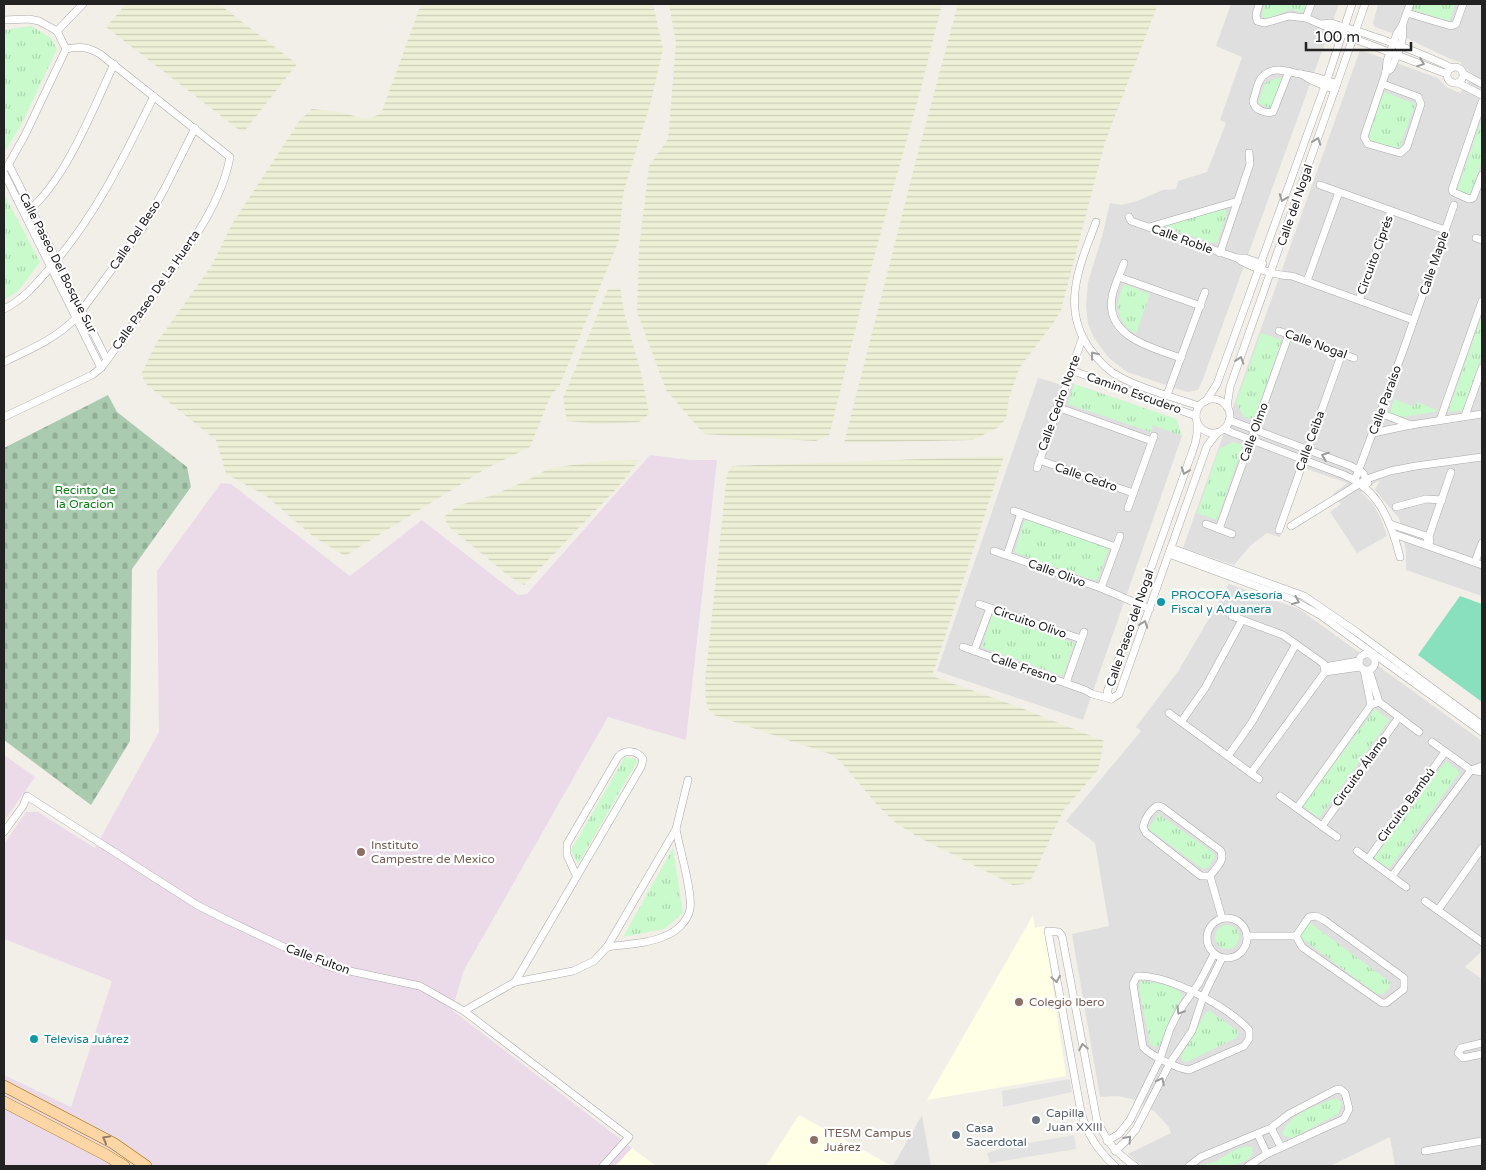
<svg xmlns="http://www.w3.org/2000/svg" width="1486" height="1170" viewBox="0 0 1486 1170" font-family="'Varela Round',sans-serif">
<defs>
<pattern id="farmland-rules" width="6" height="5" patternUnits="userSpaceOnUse" patternTransform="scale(1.25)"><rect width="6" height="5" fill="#eef0d5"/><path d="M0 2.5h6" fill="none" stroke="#ccceb7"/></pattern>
<pattern id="cemetery-stones" width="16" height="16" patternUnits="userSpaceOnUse" patternTransform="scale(1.25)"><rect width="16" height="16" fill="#aacbaf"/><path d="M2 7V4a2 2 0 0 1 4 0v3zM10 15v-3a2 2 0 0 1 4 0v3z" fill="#92ae96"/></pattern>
<pattern id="park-tufts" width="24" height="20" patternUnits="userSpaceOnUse" patternTransform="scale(1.25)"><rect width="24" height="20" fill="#c8facc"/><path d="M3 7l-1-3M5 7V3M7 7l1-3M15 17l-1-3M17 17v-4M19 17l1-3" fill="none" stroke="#acd6af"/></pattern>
</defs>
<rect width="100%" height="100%" fill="#f2efe9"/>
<g fill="#e0dfdf">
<path d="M1231,4h108l-136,375 -5,11 -11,2 -60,-20 -18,-14 -15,-20 -6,-14 -2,-17 2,-25 14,-45 8,-34 11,2 16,-4 26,-11 13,-1 2,-8 29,-9 19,-49 -6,-3 22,-63 -26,-11z"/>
<path d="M1378,4h104v592l-76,-26v-19l-7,-33 -24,-28 5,-10 -19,12 12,12 8,15 6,17 -30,17 -27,-41 11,-8 -8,-10 14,-11 -43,-15 -24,69 -13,-4 -17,13 -16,19 -51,-17 177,-498 78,28 8,9 14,6 14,-18 -8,-6 -6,-7 -7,-2 -47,-22 -31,-11 -2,-4z"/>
<path d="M1038,378l21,6 1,-3 14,3 102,35 6,17 -99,284 -146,-49z"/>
<path d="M1229,584l70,25 183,132v210l-17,16 17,12v187h-87l-5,-29 -60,29h-188l-14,-12 43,-21 -3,-7 -14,-15 -22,-12 -14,-3 -18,1 -28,-163 37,-8 -14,-83 -29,-22 75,-90 -5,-4 43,-57z"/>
<path d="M922,1115l9,51h-38z"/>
</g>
<g fill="#ebdbe8">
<path d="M650,455l41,5h26l-31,280 -78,-23 -144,253 -12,40 180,138 -17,18h-611v-91l67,32 41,-126 -108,-42v-95l22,-32h12l57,36 64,-116 -2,-161 64,-88 10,1 119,92 72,-56 96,75 9,-1z"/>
<path d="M4,755l31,22 -31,44z"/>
</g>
<g fill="#ffffe5">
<path d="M1033,915l2,13 9,-2 22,150 -139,24z"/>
<path d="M799,1115l93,51h-126z"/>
<path d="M632,1148l24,18h-41z"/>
</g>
<g fill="url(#farmland-rules)">
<path d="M126,4h93l78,60 -54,69 -137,-106z"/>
<path d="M421,4h232l10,45 -12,52 -28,93 -4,46 -60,147 -8,8 -21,52 -43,21 -142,88 -31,-19 -49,-42 -39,-21 -10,-34 -69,-55 -6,-11 16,-32 55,-77 20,-41 68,-104 12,-11 27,3 27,7 15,-5z"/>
<path d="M669,4h273l-22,88 -54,194 -37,150 -14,5 -111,-7 -38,-44 -29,-78 2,-64 10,-82 19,-27 8,-96z"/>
<path d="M958,4h200l-53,138 -44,168 -7,12 -34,45 -11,31 -3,21 -9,9 -24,12 -129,3 71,-279z"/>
<path d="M620,288l4,24 18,65 7,37 -10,8 -39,2 -33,-3 -4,-23 45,-109z"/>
<path d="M1004,456l-72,220 84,30 88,35 -6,29 -35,41 -31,67 -8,6 -11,1 -97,-49 -20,-13 -17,-16 -39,-46 -10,-7 -116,-39 -5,-5 -3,-8 -1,-21 22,-207 5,-8z"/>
<path d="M639,460l-21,27 -94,98 -14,-8 -62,-51 -4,-9 13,-11 33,-10 34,-14 26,-14 54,-7z"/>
</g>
<path fill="url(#cemetery-stones)" d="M108,395l9,17 70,55 4,20 -59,82 -2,172 -39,64 -87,-65v-292z"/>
<g fill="url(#park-tufts)">
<path d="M1265,4h42l-5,9 -11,-4 -25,10 -4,-3z"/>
<path d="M1413,4h42l-5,17 -37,-11z"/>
<path d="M31,26l20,12 6,11 -36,76 -17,28v-123z"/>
<path d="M1282,77l-10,32 -14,-6 8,-21z"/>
<path d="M1384,92l31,12 -16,45 -32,-9z"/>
<path d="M1482,118v42l-11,35 -14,-4z"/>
<path d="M4,194l36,68 -22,29 -14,9z"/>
<path d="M1224,209l3,4 -10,29 -6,1 -48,-17z"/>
<path d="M1124,284l26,10 -14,40c-20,-11 -22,-31 -12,-50z"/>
<path d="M1482,315v40l-19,55 -15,2z"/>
<path d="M1261,333l21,7 -28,79 -10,-2 -8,-15z"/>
<path d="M1074,384l102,35 6,17 -29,-11 -2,7 -83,-28z"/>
<path d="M1394,399l20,8 2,-5 21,8 -2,2 -33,5 -12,-4z"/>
<path d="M1233,442l10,3 -26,75 -20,-7 22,-64z"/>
<path d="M1027,520l78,27 3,3 -10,29 -5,1 -77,-27 -1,-3 9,-28z"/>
<path d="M992,615l82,28 -11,33 -81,-29z"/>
<path d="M1375,709l14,11 -70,98 -16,-12z"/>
<path d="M625,757l13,3 -60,104 -7,-14z"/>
<path d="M1446,761l14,11 -71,97 -15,-11z"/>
<path d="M1158,814l56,39 1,5 -8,10 -4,1 -53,-39 -1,-3z"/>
<path d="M673,848l10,65 -19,16 -41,8z"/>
<path d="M1310,923l80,59v5l-7,7h-6l-76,-56c-1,-5 4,-13 9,-15z"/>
<circle cx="1227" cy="937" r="12"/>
<path d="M1143,981c13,2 31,4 40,14l-13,23 -9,27 -7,2 -4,-3 -11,-56 1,-5z"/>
<path d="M1210,1011l28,20v4l-2,3 -49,24 -6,-2 1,-5 24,-43z"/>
<path d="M1336,1098l6,5 -4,11 -46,24 -8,-2 -2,-3c10,-21 34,-27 54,-35z"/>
<path d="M1247,1146l5,1c5,23 -41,19 -56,19l19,-4 21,-13z"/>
</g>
<path fill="#88e0be" d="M1460,596l22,8v98l-64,-47z"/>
<g fill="#e2e2e2">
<path d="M1070,1079l2,13 -69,15 -1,-16z"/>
<path d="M1074,1135l2,14 -86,14 -3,-10 24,-7z"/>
</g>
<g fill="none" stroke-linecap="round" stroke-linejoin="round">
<defs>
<g id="minor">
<path d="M1259,4l-3,11 1,6 8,2 24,-7 17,2 54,23 87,33"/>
<path d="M1407,13l44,13 5,-2 7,-20"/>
<path d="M1306,18l5,-14"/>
<path d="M4,20l25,-1 10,2 18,10 9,18"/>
<path d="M1322,24l9,-1c41,12 82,26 121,45"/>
<path d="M57,31l26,-27"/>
<circle cx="1455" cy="75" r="8"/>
<path d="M1289,71l-16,41c-7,2 -19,-2 -20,-11 3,-8 4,-20 10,-25 12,-11 24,-4 37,-2 14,2 24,5 37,10"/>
<path d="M1386,72l5,-3c5,-12 15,-30 11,-43"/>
<path d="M1301,74l12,7 22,9"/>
<path d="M1464,74l18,10"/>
<path d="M1458,83l24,12"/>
<path d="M1383,84l35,13 3,7 -14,43 -7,6 -32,-9 -4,-7 22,-65 1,-11 10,-28 5,-7 8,-22"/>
<path d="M1482,102l-30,88 1,2 16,7 4,-1 9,-23"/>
<path d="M9,165l98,195"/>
<path d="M7,167l18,-32 41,-86"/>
<path d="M4,173l97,195"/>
<path d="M1320,185l125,45"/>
<path d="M29,210c36,-29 65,-103 85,-146"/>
<path d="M1129,217l2,4 106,37c10,9 42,18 55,18l121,44"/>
<path d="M1096,222c-16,42 -36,86 -6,127 8,11 17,22 30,28 24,13 53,20 79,29"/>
<path d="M1149,227l89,-26"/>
<path d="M1476,238l6,2"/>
<path d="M1220,253l30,-89 -1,-11"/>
<path d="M1237,258h8l18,6"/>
<path d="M1124,263c-4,11 -10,22 -12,34 -7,40 41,51 69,61"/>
<path d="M1119,277l82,29"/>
<path d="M1307,281l32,-89"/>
<path d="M1359,300l32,-89"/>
<path d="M4,309c19,-9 32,-25 45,-40 46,-52 75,-112 105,-173"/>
<path d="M1279,331l75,27"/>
<path d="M4,362c27,-13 50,-22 72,-44l68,-92 22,-40 29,-58"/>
<path d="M1071,370l125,46"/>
<path d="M1167,395l38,-103"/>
<circle cx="1213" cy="416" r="17"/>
<path d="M1206,401l11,-17 110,-304 25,-76"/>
<path d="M1057,407l95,34"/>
<path d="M1227,407l3,-20 135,-383"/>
<path d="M1380,413l31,12"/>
<path d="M1465,416l17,-48"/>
<path d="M4,417l88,-42 9,-7c19,-25 37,-51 56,-77 28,-39 64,-85 73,-134l-130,-103c-12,-7 -20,-8 -34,-5"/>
<path d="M1229,420l122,46 12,7 5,10"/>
<path d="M1440,420l42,-119"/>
<path d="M1224,429l9,4 111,42c35,15 47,46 56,82"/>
<path d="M1373,433l38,-8 71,-11"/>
<path d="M1039,460l94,33"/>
<path d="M1037,468l45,-129"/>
<path d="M1355,480l48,-129 51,-146"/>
<path d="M1396,507l30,-8 16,1"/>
<path d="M1128,508l26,-72"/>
<path d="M1014,511l102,36"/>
<path d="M1206,524l26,10"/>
<path d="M1390,524l39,13 1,4"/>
<path d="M1291,526l76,-47 23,-8 26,-5 66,-9"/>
<path d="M1219,529l70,-195"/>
<path d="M1279,530l63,-177"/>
<path d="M1394,534l88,31"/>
<path d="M1426,545l25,-73"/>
<path d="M1171,548l133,48 54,37 124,92"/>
<path d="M994,551l107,37 49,21"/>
<path d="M1169,554l122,45 29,16 162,117"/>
<path d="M1007,555l14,-42"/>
<path d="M1475,562l7,-19"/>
<path d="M1101,588l19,-52"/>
<path d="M979,604l102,35"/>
<path d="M1232,616l51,19 41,29 1,8 -74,101"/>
<path d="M963,647l122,43 7,4 19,5"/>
<path d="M974,651l16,-43"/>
<circle cx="1367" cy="662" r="8"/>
<path d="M1324,667l35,-6"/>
<path d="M1364,670l7,35"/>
<path d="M1369,670l10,32 40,30"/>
<path d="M1325,672l35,-5"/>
<path d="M1066,683l18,-51"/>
<path d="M1111,699l-4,-7 88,-248 2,-10v-10"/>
<path d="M1111,699l8,-5 88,-248 10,-13"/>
<path d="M1169,713l90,66"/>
<path d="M1181,722l24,-34 37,-68"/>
<path d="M1432,742l39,28 11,2"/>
<path d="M1228,756l24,-34 44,-78"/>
<path d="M1280,796l57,41"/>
<path d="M1157,806l5,1 59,44c4,10 -5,17 -11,25h-9l-55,-43 -3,-6c2,-8 6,-16 14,-21z"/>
<path d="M1297,808l74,-103 8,-3"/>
<path d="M1322,826l77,-109"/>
<path d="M4,832l19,-26 4,-10 134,86 36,23 32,16 55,26 47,20 89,19 44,25 165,126 -26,29"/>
<path d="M1357,851l49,36"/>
<path d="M1368,859l77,-107"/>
<path d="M1210,876l12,42"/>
<path d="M1392,876l79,-106 11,-4"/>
<path d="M1425,901l57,41"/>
<path d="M1438,910l44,-62"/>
<path d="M1316,916l8,4 80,58v11l-18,14h-4l-80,-56 -6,-11 13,-19z"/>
<circle cx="1227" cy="938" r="20"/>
<path d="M1247,936h49"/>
<path d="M607,947c19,-3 41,-3 58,-11 11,-4 23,-15 25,-27 3,-16 -11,-62 -14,-80"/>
<path d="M1137,976c33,-1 91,31 112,54v9l-5,7 -55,24c-11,-1 -39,-15 -46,-23l-10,-63z"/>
<path d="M515,982l126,-215 2,-8c-6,-9 -18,-10 -25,-2l-51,87v11l9,20"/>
<path d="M464,1011l51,-29 58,-11 21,-10 13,-14 69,-118 12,-49"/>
<path d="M1482,1043l-21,5 -3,5 5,5 19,-4"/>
<path d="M1271,1128l10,19"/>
<path d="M1258,1135l9,19"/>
<path d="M1107,1141l12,-7 11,-14 30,-61 10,-30 9,-18 20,-28 15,-29"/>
<path d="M1115,1151l12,-11 9,-11 34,-66 22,-32 11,-34 19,-39"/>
<path d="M1425,1151l57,-10"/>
<path d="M1115,1166c-17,-15 -28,-31 -34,-54l-33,-181 11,1 3,4 35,185c11,22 18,31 38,45"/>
<path d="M1189,1166l12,-9 70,-29 18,-14 46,-24 5,-1 5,4 4,16 -5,10 -77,35 -19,12"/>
</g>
<g id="primary">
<path d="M4,1086l109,57 33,23"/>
<path d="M4,1102l102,53 18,11"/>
</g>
</defs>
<use href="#minor" stroke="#a9a9a9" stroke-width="8"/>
<use href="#primary" stroke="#a06b00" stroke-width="12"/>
<use href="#minor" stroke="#fff" stroke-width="7"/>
<use href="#primary" stroke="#fcd6a4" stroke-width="11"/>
</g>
<defs><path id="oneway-chevron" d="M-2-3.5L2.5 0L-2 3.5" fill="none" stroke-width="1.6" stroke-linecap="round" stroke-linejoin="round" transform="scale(1.25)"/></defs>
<g stroke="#9c9c9c">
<use href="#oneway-chevron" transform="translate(1421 63) rotate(21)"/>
<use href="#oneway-chevron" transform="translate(1317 141) rotate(-71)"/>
<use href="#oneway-chevron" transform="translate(1283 198) rotate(110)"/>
<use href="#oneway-chevron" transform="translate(1094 355) rotate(-128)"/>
<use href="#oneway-chevron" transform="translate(1240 360) rotate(-71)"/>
<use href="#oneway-chevron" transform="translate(1325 456) rotate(-159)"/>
<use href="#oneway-chevron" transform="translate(1185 471) rotate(110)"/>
<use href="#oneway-chevron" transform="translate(1296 601) rotate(25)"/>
<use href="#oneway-chevron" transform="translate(1144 624) rotate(-70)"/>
<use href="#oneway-chevron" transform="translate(1056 979) rotate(80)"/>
<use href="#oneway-chevron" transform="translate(1180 1011) rotate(122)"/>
<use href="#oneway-chevron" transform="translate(1083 1047) rotate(-101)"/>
<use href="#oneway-chevron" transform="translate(1161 1081) rotate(-63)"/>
<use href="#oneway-chevron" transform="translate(1128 1139) rotate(-48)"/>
</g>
<use stroke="#8f7c63" href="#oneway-chevron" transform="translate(106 1139) rotate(-151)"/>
<g fill="#0f9aa8" stroke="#fff" stroke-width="2">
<circle cx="1161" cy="602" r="5"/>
<circle cx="34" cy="1039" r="5"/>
</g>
<g fill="#8d6e63" stroke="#fff" stroke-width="2">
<circle cx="361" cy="852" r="5"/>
<circle cx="1019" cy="1002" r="5"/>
<circle cx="814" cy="1140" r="5"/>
</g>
<circle fill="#6b7280" stroke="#fff" stroke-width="2" cx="1036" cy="1120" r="5"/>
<circle fill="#5c6f8a" stroke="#fff" stroke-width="2" cx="956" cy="1135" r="5"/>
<g text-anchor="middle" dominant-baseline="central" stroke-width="4.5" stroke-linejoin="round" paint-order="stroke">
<g font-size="12" fill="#222" stroke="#fff">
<text transform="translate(1295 205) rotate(-71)">Calle del Nogal</text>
<text transform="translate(135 235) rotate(-56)">Calle Del Beso</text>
<text transform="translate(1182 239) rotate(20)">Calle Roble</text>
<text transform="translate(1375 255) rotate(-70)">Circuito Ciprés</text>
<text transform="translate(58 263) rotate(63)">Calle Paseo Del Bosque Sur</text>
<text transform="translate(1434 263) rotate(-71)">Calle Maple</text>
<text transform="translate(156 290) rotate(-55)">Calle Paseo De La Huerta</text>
<text transform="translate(1316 344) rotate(20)">Calle Nogal</text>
<text transform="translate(1134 393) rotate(20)">Camino Escudero</text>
<text transform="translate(1385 400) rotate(-70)">Calle Paraíso</text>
<text transform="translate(1059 403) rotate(-70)">Calle Cedro Norte</text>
<text transform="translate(1254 432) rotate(-70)">Calle Olmo</text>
<text transform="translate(1310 441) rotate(-70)">Calle Ceiba</text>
<text transform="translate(1086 477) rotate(19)">Calle Cedro</text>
<text transform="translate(1057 573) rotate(20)">Calle Olivo</text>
<text transform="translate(1030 622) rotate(19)">Circuito Olivo</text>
<text transform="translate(1130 628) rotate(-71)">Calle Paseo del Nogal</text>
<text transform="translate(1024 668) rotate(19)">Calle Fresno</text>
<text transform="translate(1360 771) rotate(-54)">Circuito Álamo</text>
<text transform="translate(1406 805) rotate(-54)">Circuito Bambú</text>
<text transform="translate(318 959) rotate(20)">Calle Fulton</text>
</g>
<g font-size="12" fill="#0c8416" stroke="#fff">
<text x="85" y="490">Recinto de<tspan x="85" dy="14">la Oracion</tspan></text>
</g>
<g font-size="12" fill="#0d838f" stroke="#fff" text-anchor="start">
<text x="1171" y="595">PROCOFA Asesoría<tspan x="1171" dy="14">Fiscal y Aduanera</tspan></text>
<text x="44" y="1039">Televisa Juárez</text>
</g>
<g font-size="12" fill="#785e54" stroke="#fff" text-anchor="start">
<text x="371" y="845">Instituto<tspan x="371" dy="14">Campestre de Mexico</tspan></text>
<text x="1029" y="1002">Colegio Ibero</text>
<text x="824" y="1133">ITESM Campus<tspan x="824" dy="14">Juárez</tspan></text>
</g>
<g font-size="12" fill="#5b616d" stroke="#fff" text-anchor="start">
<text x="1046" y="1113">Capilla<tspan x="1046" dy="14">Juan XXIII</tspan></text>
</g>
<g font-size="12" fill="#4e5e75" stroke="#fff" text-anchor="start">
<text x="966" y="1128">Casa<tspan x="966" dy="14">Sacerdotal</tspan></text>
</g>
</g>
<rect width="1486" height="1170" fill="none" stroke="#222222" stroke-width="10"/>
<path d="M1306 42v8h105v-8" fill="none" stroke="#222222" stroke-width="2.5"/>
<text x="1314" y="42" font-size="15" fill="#222222" stroke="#ffffff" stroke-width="4" paint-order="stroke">100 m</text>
</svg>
